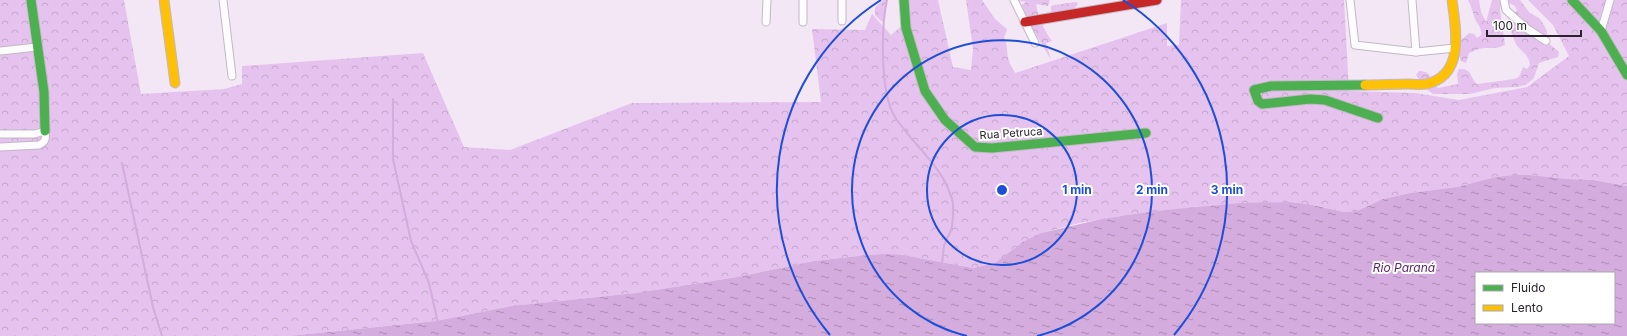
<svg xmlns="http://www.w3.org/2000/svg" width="1627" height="336" viewBox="0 0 1627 336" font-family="Inter,sans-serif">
<defs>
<pattern id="forest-crowns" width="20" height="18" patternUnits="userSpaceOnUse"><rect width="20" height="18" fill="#e5c3ee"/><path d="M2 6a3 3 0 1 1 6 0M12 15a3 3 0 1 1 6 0" fill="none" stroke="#c5a7cc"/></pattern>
<pattern id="water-ripples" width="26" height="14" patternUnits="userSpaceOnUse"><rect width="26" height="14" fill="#d4acdd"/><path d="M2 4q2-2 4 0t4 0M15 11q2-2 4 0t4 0" fill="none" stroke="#ac8cb3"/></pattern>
</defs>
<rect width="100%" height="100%" fill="#f3e7f6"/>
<g fill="url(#forest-crowns)">
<path d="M0,0h124l17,94 83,-5 18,-5v-18l181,-13 41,94 46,3 122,-47 189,-1 -9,-73 53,1 7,-16 19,21 19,-16 -2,-19h30l15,67 18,3 2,-21 -7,-49h16l13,19 12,10 -3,9c5,10 2,16 5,23 1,4 4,8 6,12l152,-50v23l12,-1 2,-45h163l5,91 66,2 44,7 68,-13 42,-31 -16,-31 -25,-25h99v186l-34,-6 -25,-1 -38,-4h-17l-18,2 -38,10 -47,6 -27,6 -26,12 -13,1 -36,-8 -18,-2 -136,9 -75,12 -38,10 -46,30 -22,5 -70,-13 -45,1 -44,5 -77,16 -101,16 -125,13 -75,15 -147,15h-289z"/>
<path d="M883,0h5c-6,10 -1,15 -6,22l-7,-7v-7z"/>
<path d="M1015,0h35l-2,6 -12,-2c2,13 8,26 16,37l-6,2 5,17 -27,-46 -2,-9 4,-3z"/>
<path d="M1468,0h11l2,12 5,10 6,-22h28l10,13 9,5 3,4 5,9 -1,10 13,11 -1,5 -19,6 -5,15 -8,7 -10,2 -21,1 -25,6h-37l-8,-6 -9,-13 3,-4c13,0 11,9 19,17l20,-4 -1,-10 2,-5c13,-1 11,8 18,15l37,-5 5,-2 4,-10 4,2 3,-4c-1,-9 -6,-12 -12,-18 -4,-5 -10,-24 -10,-30l9,-6 -2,-5 -10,-5 -4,3 -1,5 5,36c-7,4 -13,3 -20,3 -5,0 -11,3 -16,5l-3,10 -5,-2 -2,-5 2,-16 8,-7 5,1 3,4 4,-3c1,-9 -5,-11 -7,-19 -2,-5 -3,-11 -6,-16z"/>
<path d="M1076,2l2,1c-4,11 -16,10 -25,11l-2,-1v-7l3,-1z"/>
</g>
<path fill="url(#water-ripples)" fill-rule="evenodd" d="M1513,175h17l38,4 25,1 34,6v150h-1338l147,-15 75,-15 125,-13 101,-16 77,-16 44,-5 28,-2 17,1 70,13 22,-5 28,-21 18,-9 61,-14 52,-8 87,-8 49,-1 18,2 36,8 13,-1 26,-12 27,-6 47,-6 38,-10zM1476,273h138v50h-138z"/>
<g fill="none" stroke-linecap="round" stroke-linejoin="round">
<g stroke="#d4acdd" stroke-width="2">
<path d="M887,0c-6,27 -7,94 8,117 18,28 47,48 57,82 2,7 1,20 0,27 -1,7 -6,13 -8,20 -1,6 -1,12 -2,18"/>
<path d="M393,99v60l18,82 18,42 9,40"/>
<path d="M122,163l31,144 9,29"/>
</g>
<defs>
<g id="street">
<path d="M223,0l9,76"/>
<path d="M803,0v22"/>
<path d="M842,0v21"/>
<path d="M1014,0l21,43"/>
<path d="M1350,0l5,45 61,7 39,-4"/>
<path d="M1412,0l4,52"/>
<path d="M1504,0l2,10 20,18 20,13"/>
<path d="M766,22l1,-22"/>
<path d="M1601,31l9,-31"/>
<path d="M0,51l37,-4"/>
<path d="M0,134h35l10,-3c1,7 1,11 -6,14l-39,2"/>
</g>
<g id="fast">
<path d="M31,0l13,92 1,39"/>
<path d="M904,0l2,28 19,63 20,29 30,27 17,1 154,-15"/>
<path d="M1572,0l29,31 26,44"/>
<path d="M1365,85l-94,1 -17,4 4,11 4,3 48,-5 15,1 53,18"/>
</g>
<g id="slow">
<path d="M164,0l11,83"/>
<path d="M1365,85c14,0 28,-1 43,-1 6,0 12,1 18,0 39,-8 30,-55 26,-84"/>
</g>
<path id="jam" d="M1025,22l132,-22"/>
</defs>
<use href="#street" stroke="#c2b9c4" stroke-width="9"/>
<use href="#fast" stroke="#c2b9c4" stroke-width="11"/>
<use href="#slow" stroke="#c2b9c4" stroke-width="11"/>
<use href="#jam" stroke="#c2b9c4" stroke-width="11"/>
<use href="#street" stroke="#fdfbfe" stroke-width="7"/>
<use href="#fast" stroke="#4caf50" stroke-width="9"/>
<use href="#slow" stroke="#ffc107" stroke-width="9"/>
<use href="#jam" stroke="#c62828" stroke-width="9"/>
</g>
<g fill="none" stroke="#1d4ed8" stroke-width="2">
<circle cx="1002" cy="190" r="75"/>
<path d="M967 336A150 150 0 1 1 1037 336"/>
<path d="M830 335A225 225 0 0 1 881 0M1123 0A225 225 0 0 1 1174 335"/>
</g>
<g text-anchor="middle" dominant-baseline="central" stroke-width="4" stroke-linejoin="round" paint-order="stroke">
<g font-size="11" fill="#2a222c" stroke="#fff">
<text transform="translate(1011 133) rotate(-4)">Rua Petruca</text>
</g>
<g font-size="12" font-style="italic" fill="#622470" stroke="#fff">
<text x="1404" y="267">Rio Paraná</text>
</g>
</g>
<circle cx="1002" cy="190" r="6" fill="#1d4ed8" stroke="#fff" stroke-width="2"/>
<g font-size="12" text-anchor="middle" font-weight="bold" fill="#1d4ed8" stroke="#fff" stroke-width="4" stroke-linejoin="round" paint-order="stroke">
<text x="1077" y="194">1 min</text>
<text x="1152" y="194">2 min</text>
<text x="1227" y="194">3 min</text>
</g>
<rect x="1475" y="272" width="140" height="52" fill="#ffffff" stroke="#aaa7ab"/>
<rect x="1483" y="285" width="20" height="6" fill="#4caf50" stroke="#aaa7ab"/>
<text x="1511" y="292" font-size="12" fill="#2a222c">Fluido</text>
<rect x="1483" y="305" width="20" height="6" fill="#ffc107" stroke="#aaa7ab"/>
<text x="1511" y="312" font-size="12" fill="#2a222c">Lento</text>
<path d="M1487 30v6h94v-6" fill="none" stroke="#2a222c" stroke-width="2"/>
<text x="1493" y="30" font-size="12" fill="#2a222c" stroke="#ffffff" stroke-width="3" paint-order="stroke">100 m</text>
</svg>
